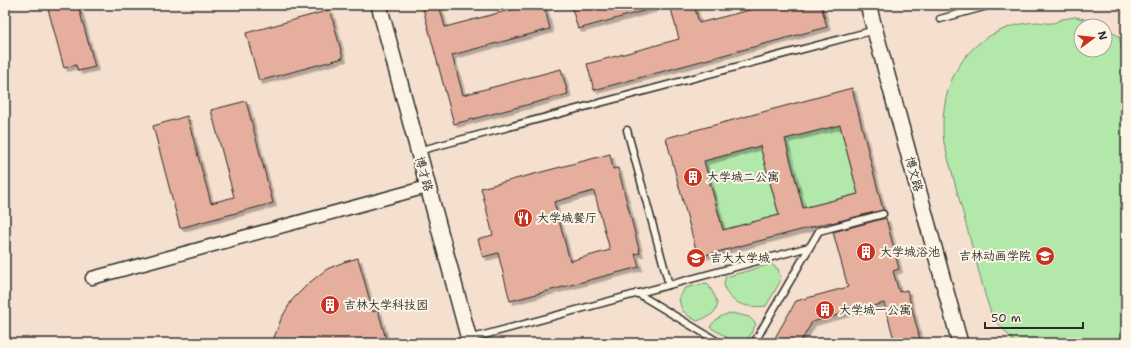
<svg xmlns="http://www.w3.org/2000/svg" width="1131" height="348" viewBox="0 0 1131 348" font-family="'Shantell Sans','LXGW WenKai TC',sans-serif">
<defs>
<filter id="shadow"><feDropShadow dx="3.5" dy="3.5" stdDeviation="0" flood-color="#0004"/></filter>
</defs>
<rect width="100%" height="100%" fill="#f5e0cf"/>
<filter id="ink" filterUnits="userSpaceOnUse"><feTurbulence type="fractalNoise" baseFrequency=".025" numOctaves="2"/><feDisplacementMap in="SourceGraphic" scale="8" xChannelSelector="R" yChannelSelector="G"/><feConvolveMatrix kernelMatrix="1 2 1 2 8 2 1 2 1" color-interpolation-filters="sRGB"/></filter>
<g filter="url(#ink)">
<g fill="#b3e8ab" stroke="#6f8a6b">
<path d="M1075,17l14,3 16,6h-24v24h24v-24l14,11 7,25v281h-111l-23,-27 -6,-18 -42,-155c-6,-48 13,-98 63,-115 9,-4 20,-5 30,-6 5,0 10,2 15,1 4,0 7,-3 11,-4 4,-1 8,-1 12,-2z"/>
<path d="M840,125l18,69 -55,14 -18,-69z"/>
<path d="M760,146l19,69 -56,15 -19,-69z"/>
<path d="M771,264l7,5 3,11 -15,26c-8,1 -17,1 -25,-2 -11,-4 -21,-16 -15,-27z"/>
<path d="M707,283c13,20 17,29 -10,38 -12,-7 -16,-9 -18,-23l6,-10z"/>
<path d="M732,313l17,4 7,7 -10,19h-10l-26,-16c6,-9 12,-12 22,-14z"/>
</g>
<g fill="#e6af9d" stroke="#2b2b2b" fill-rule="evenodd" filter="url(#shadow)">
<path d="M47,5h31l17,62 -17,4 -2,-6 -12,3z"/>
<path d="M422,5h17l6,22 84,-22h15l6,24 -98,26 11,40 98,-26 7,25 -114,30z"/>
<path d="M571,5h83v3l-76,21z"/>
<path d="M670,5h24l5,18 70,-18h52l6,22 -233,63 -7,-26 92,-25z"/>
<path d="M330,10l13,48 -84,23 -13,-48z"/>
<path d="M852,88l31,122 -52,13v-1l-133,35 -32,-119zM840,125l18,69 -55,14 -18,-69zM760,146l19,69 -56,15 -19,-69z"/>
<path d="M246,101l27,102 -93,25 -27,-102 34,-10 24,87 23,-6 -23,-87z"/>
<path d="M610,154l3,15 5,-1 22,85 -5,1 4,13 -129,34 -12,-48 -15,4 -5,-18 15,-4 -12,-47zM594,191l16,59 -40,11 -16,-59z"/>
<path d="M886,218l13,51 -6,2 6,21 8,-2 14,53h-26l-11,-40 -72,19 -12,21h-28l24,-42 52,-14 -15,-55z"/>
<path d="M358,258l15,54 5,-2 9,33h-115l9,-24 11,-19 17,-17 18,-14 17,-7z"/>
</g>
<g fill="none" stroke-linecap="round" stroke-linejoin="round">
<defs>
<g id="service">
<path d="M940,19l51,-14"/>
<path d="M627,130l42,155"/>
<path d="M418,151l457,-121"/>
<path d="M637,293l83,50"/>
<path d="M469,339l340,-92"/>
<path d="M754,343l65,-112 64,-17"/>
</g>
<path id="minor" d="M92,278l335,-91"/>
<g id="tertiary">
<path d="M379,5l91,338"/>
<path d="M868,5l92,338"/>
</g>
</defs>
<use href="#service" stroke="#2b2b2b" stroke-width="9"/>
<use href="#minor" stroke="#2b2b2b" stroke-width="15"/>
<use href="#tertiary" stroke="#2b2b2b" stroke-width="18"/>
<use href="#service" stroke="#fcf5e5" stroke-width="6"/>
<use href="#minor" stroke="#fcf5e5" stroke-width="12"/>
<use href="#tertiary" stroke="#fcf5e5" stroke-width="15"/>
</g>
</g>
<defs>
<symbol id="building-disc" viewBox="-11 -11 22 22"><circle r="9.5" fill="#c8321e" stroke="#fcf5e5"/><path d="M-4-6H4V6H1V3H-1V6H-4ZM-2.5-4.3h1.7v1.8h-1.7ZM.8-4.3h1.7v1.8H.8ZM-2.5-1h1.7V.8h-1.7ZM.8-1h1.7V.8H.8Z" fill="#fff"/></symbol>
<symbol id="restaurant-disc" viewBox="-11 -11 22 22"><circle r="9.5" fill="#c8321e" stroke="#fcf5e5"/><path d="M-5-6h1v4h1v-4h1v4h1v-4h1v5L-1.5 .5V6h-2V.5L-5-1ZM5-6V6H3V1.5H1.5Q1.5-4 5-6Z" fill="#fff"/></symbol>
<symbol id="university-disc" viewBox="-11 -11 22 22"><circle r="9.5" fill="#c8321e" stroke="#fcf5e5"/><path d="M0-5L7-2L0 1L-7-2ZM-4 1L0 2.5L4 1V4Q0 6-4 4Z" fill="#fff"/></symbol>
</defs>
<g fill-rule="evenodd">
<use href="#building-disc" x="682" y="166" width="22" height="22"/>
<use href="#restaurant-disc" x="512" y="207" width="22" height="22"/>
<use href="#building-disc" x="855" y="241" width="22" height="22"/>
<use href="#university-disc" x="1034" y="245" width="22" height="22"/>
<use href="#university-disc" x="685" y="247" width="22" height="22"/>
<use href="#building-disc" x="319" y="294" width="22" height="22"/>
<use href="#building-disc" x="814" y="299" width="22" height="22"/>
</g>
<g text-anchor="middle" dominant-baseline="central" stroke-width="4" stroke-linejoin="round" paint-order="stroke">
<g font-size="12" fill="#2b2b2b" stroke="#fcf5e5">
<text transform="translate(424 174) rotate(74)">博才路</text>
<text transform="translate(914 174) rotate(75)">博文路</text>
</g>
<g font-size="12" fill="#2b2b2b" stroke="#fcf5e5" text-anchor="start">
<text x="707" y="177">大学城二公寓</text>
<text x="537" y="218">大学城餐厅</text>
<text x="880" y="252">大学城浴池</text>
<text x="1031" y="256" text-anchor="end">吉林动画学院</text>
<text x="710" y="258">吉大大学城</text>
<text x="344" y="305">吉林大学科技园</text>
<text x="839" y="310">大学城一公寓</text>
</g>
</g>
<rect width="1131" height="348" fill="none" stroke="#fcf5e5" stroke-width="20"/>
<rect x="10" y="10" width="1111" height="328" fill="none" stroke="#2b2b2b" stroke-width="1.5" filter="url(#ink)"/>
<g transform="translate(1093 38) rotate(75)"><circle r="19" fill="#fcf5e5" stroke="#a8a49b"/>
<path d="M0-3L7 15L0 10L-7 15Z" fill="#c8321e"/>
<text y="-6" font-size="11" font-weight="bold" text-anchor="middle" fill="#2b2b2b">N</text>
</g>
<path d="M985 322v6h98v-6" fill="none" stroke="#2b2b2b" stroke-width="2"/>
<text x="991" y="322" font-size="12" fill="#2b2b2b" stroke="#fcf5e5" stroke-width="3" paint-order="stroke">50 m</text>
</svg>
